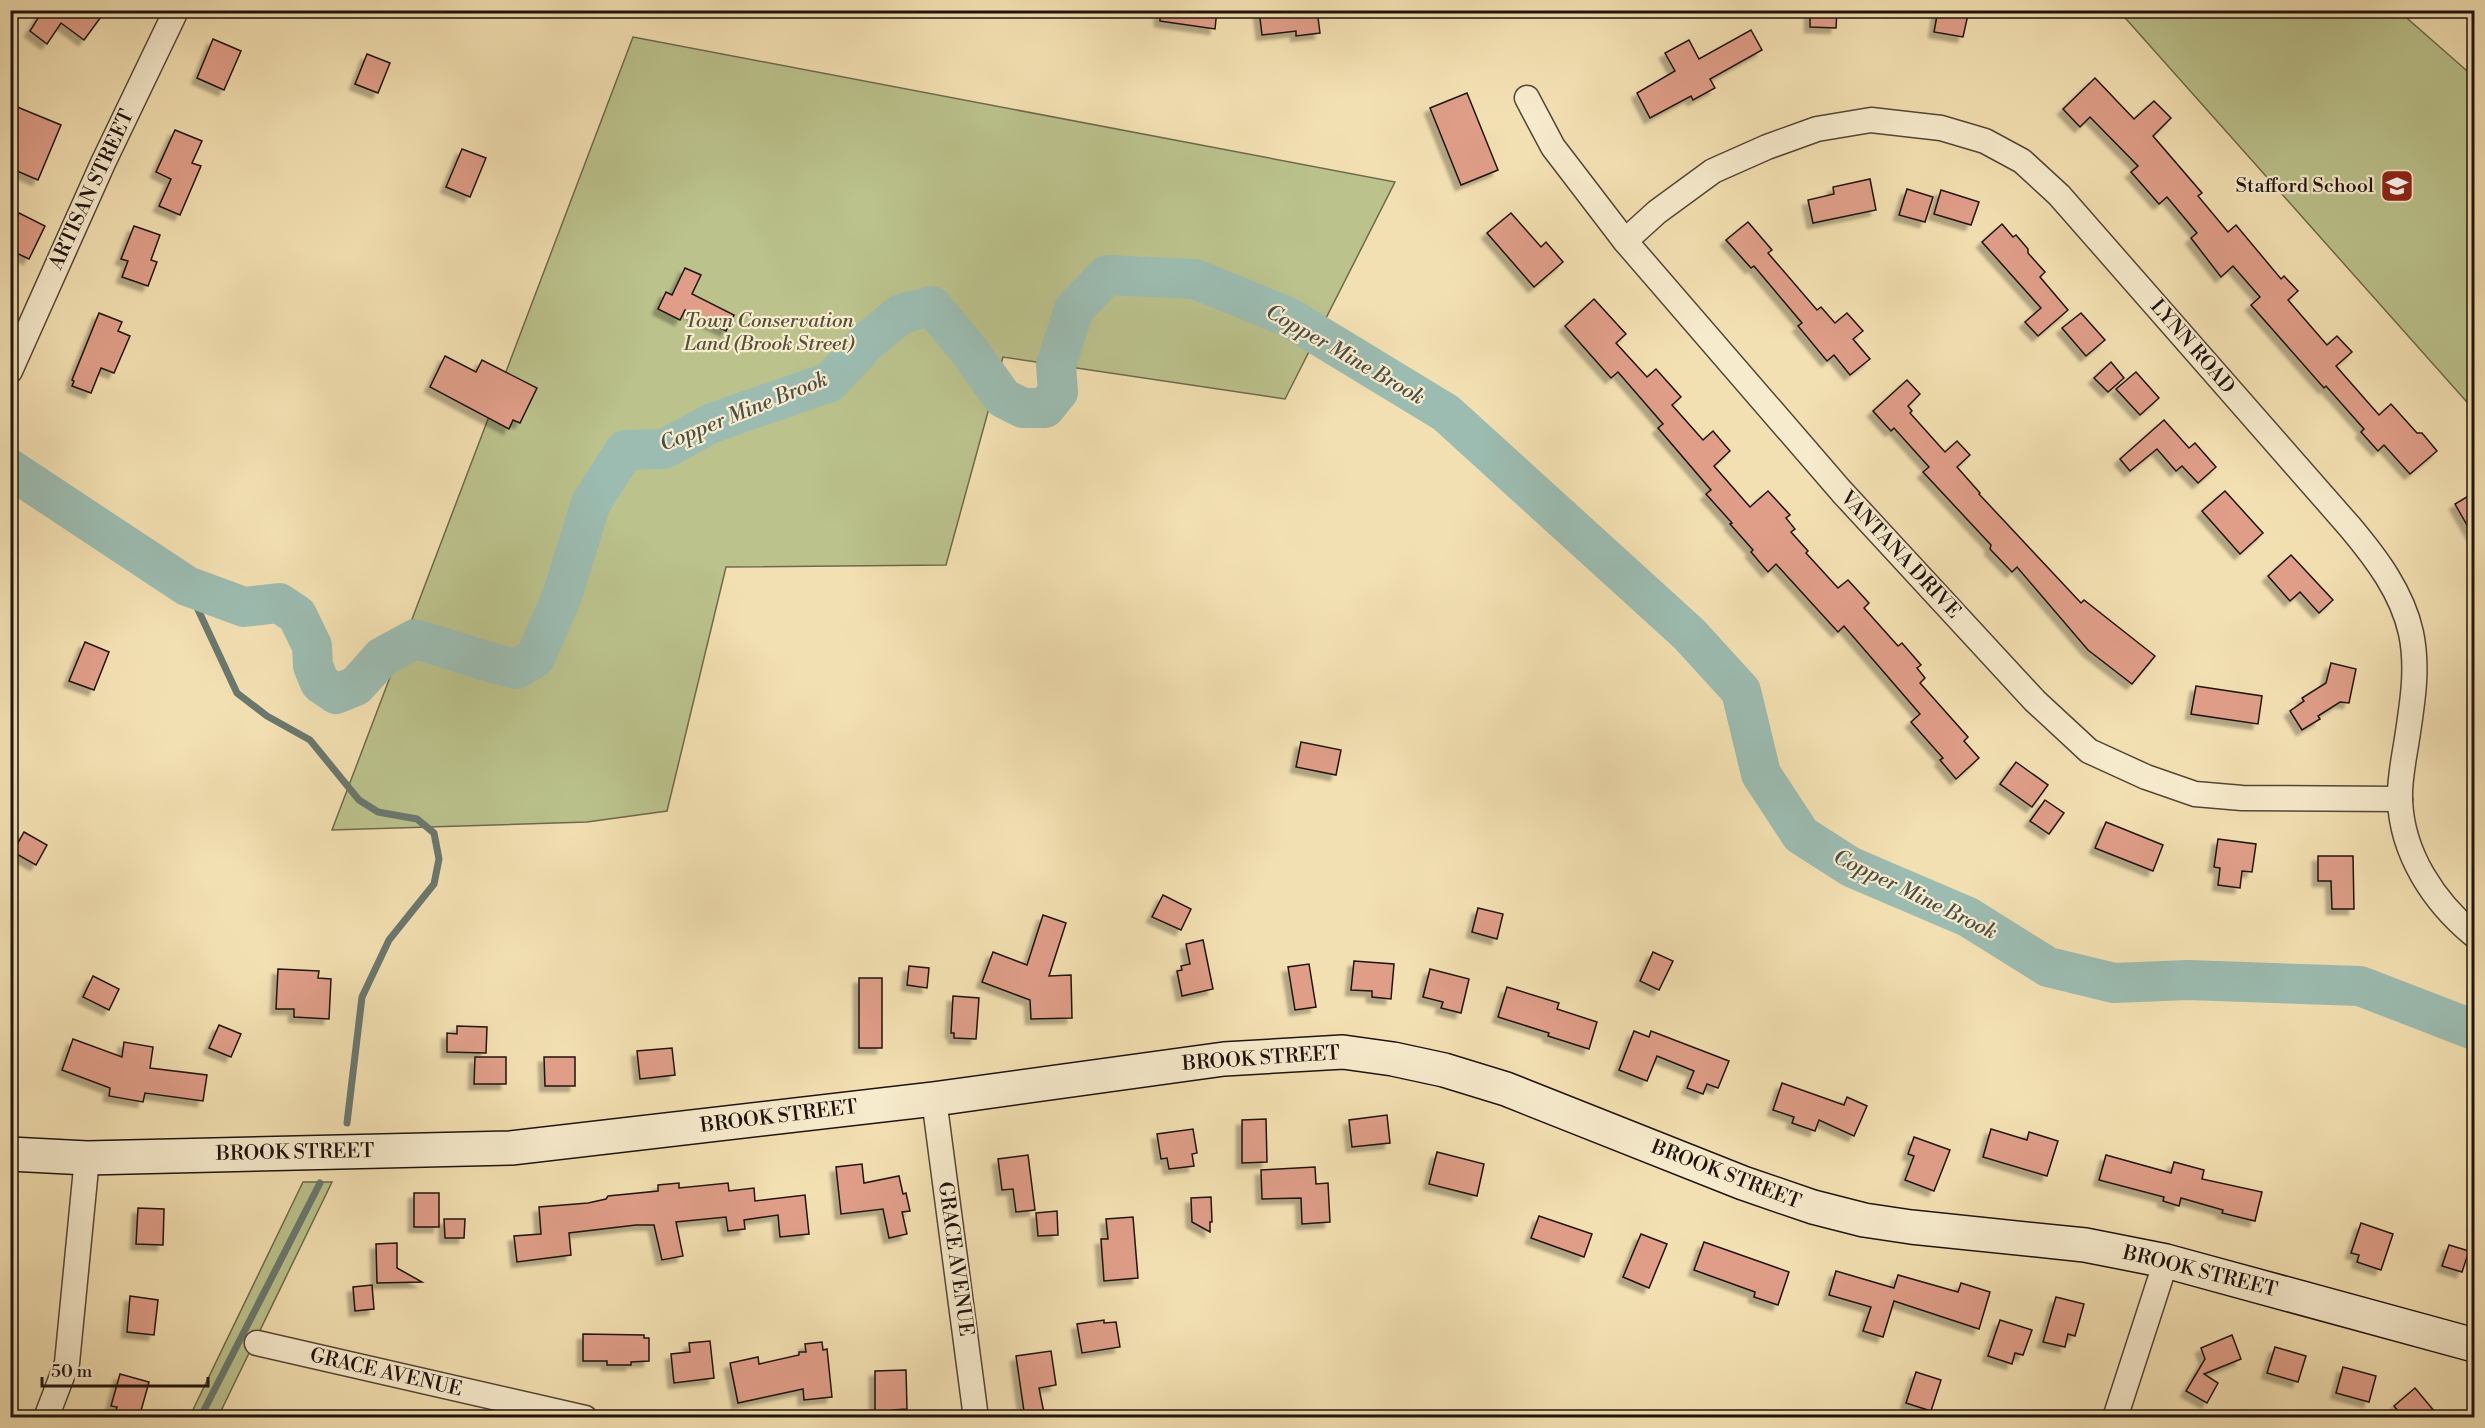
<svg xmlns="http://www.w3.org/2000/svg" width="2485" height="1428" viewBox="0 0 2485 1428" font-family="'Libre Bodoni',serif">
<defs>
<filter id="shadow"><feDropShadow dx="-5.5" dy="5.5" stdDeviation="1.5" flood-color="#0004"/></filter>
</defs>
<rect width="100%" height="100%" fill="#f3e0b2"/>
<filter id="stains"><feTurbulence type="fractalNoise" baseFrequency=".00333" numOctaves="4"/><feColorMatrix values="0 0 0 0 .2 0 0 0 0 .09 0 0 0 0 .02 0 0 0 .5 -.17"/></filter>
<radialGradient id="worn" r=".72"><stop offset=".6" stop-color="#630" stop-opacity="0"/><stop offset="1" stop-color="#630" stop-opacity=".3"/></radialGradient>
<g fill="#bbc28c" stroke="#6d6a4c" stroke-width="1.5">
<path d="M2119,11h287l2,8 66,58v333z"/>
<path d="M633,37l762,145 -110,217 -282,-42 -57,208 -220,2 -59,244 -80,11 -255,8z"/>
<path d="M303,1182h29l-114,235 -29,1z"/>
</g>
<g fill="none" stroke-linecap="round" stroke-linejoin="round">
<g stroke="#6a786f" stroke-width="7">
<path d="M187,586l50,107 30,23 43,24 49,60 19,12 39,7 17,14 5,26 -5,25 -45,56 -27,57 -15,126"/>
<path d="M200,1418l120,-235"/>
</g>
<path stroke="#9cbcb1" stroke-width="40" d="M10,469l177,117 57,21 35,-4 18,12 15,31 1,20 7,17 16,11 20,-8 26,-29 33,-18c34,9 68,23 102,30l18,-11 27,-62 29,-93 34,-53 39,-1 48,-26 118,-41 38,-41 33,-27 31,-8 38,46 33,46 20,10h22l13,-16 -2,-27 18,-56 33,-34 88,4 93,38 158,96 243,221 52,57 20,83 40,61 50,32 117,50 80,50 66,16 74,-3 172,6 114,44"/>
</g>
<g fill="#e09e89" stroke="#1f130d" stroke-width="1.5" filter="url(#shadow)">
<path d="M43,10h63l-22,30 -23,-17 -14,21 -17,-13z"/>
<path d="M1160,10h57l-2,19 -55,-8z"/>
<path d="M1259,10h58l3,23 -24,3v-5l-34,4z"/>
<path d="M1810,10h27l-1,18 -26,-1z"/>
<path d="M1938,10h31l-6,27 -29,-5z"/>
<path d="M1751,30l11,20 -52,29 5,9 -22,12 -2,-4 -41,22 -13,-25 38,-22 -10,-18 24,-13 10,19z"/>
<path d="M213,39l28,12 -17,39 -27,-12z"/>
<path d="M367,54l23,9 -12,30 -23,-9z"/>
<path d="M2095,78l39,41 20,-18 17,17 -18,18 49,57 -4,3 30,36 8,-7 45,54 3,-3 14,15 -10,9 39,45 10,-9 15,16 -16,14 43,49 12,-11 26,29h5l15,18 -27,23 -26,-29 -6,6 -17,-19 3,-3 -38,-43 -2,2 -73,-83 9,-8 -27,-31 -12,11 -30,-39 6,-5 -30,-36 -8,7 -28,-32 7,-6 -48,-49 -10,10 -17,-18z"/>
<path d="M1467,93l31,77 -37,15 -31,-77z"/>
<path d="M10,104l51,21 -23,55 -28,-12z"/>
<path d="M175,130l27,11 -10,22 9,3 -21,49 -21,-9 12,-27 -15,-7z"/>
<path d="M462,149l24,9 -16,39 -24,-10z"/>
<path d="M1870,179l6,31 -63,13 -5,-23 26,-6 -1,-7z"/>
<path d="M1907,189l26,8 -8,25 -26,-7z"/>
<path d="M1941,190l38,12 -8,23 -37,-11z"/>
<path d="M19,213l26,13 -16,33 -19,-9v-20z"/>
<path d="M1511,213l30,34 5,-5 17,20 -29,25 -47,-54z"/>
<path d="M1748,222l24,28 -4,3 49,57 4,-3 14,16 12,-10 16,18 -10,8 17,20 -20,16 -16,-20 -7,6 -29,-35 4,-3 -48,-57 -3,2 -25,-28z"/>
<path d="M2002,224l11,13 3,-2 12,14v4l17,19 -5,5 28,33 -30,26 -13,-14 16,-14 -59,-66z"/>
<path d="M134,226l26,9 -9,25 6,2 -9,24 -26,-9 6,-16 -7,-2z"/>
<path d="M685,268l16,7 -9,19 42,21 -8,16 -41,-21 -5,10 -22,-11 8,-17 6,3z"/>
<path d="M1594,299l32,35 -10,9 31,34 9,-8 25,28 -9,8 31,35 10,-9 17,20 -16,15 36,41 18,-16 22,24 -4,3 9,11 -4,3 17,19 -2,2 32,35 10,-8 21,23 -5,5 34,38 4,-3 19,22 -4,3 8,10 -5,5 48,54 -4,4 15,17 -23,21 -16,-19 3,-2 -32,-36 9,-8 -76,-88 -6,6 -62,-68 -8,8 -17,-20 2,-2 -23,-26 2,-1 -26,-29 5,-4 -53,-62 5,-4 -45,-52 -7,6 -46,-52z"/>
<path d="M99,313l23,9 -4,9 12,5 -16,37 -13,-5 -10,25 -19,-7 2,-5 -2,-1z"/>
<path d="M2081,313l24,27 -19,16 -24,-28z"/>
<path d="M445,356l31,16 6,-12 55,28 -17,35 -7,-3 -4,9 -79,-42z"/>
<path d="M2111,362l13,16 -16,14 -14,-14z"/>
<path d="M2136,372l23,26 -19,17 -24,-26z"/>
<path d="M1907,380l13,14 -12,12 4,5 -2,2 35,39 12,-11 13,14 -13,12 23,26 -1,1 102,109 3,-3 71,56 -23,28 -44,-34 -71,-83 -5,5 -22,-23 1,-4 -68,-73 6,-5 -35,-39 -3,3 -18,-20z"/>
<path d="M2164,420l25,28 6,-5 21,24 -18,16 -16,-17 -6,5 -19,-22 -27,22 -10,-12z"/>
<path d="M2225,491l38,42 -23,21 -38,-43z"/>
<path d="M2475,492v47l-20,-35z"/>
<path d="M2291,555l42,45 -14,13 -19,-21 -10,9 -22,-25z"/>
<path d="M85,642l24,10 -15,38 -25,-9z"/>
<path d="M2331,663l25,6 -7,34 -9,-1 -22,14 2,3 -18,11 -12,-19 14,-10 -2,-3 24,-15z"/>
<path d="M2196,686l66,10 -4,28 -67,-10z"/>
<path d="M1301,742l40,8 -5,25 -40,-8z"/>
<path d="M2016,762l32,23 -16,22 -32,-23z"/>
<path d="M2045,800l19,13 -15,21 -19,-13z"/>
<path d="M2106,822l57,23 -10,26 -58,-23z"/>
<path d="M24,832l23,13 -11,20 -23,-13z"/>
<path d="M2218,839l38,5 -4,28 -10,-1 -2,17 -22,-3 2,-17 -6,-1z"/>
<path d="M2318,856h35l1,53h-22l-1,-28h-13z"/>
<path d="M1163,895l28,14 -10,21 -29,-13z"/>
<path d="M1478,908l25,6 -6,25 -25,-7z"/>
<path d="M1043,915l23,8 -17,53 22,-1 1,43 -41,1 -1,-19 -48,-18 11,-30 34,13z"/>
<path d="M1203,940l10,49 -31,7 -5,-25 5,-1 -1,-4 9,-2 -4,-20z"/>
<path d="M1653,952l20,9 -14,29 -19,-9z"/>
<path d="M1354,961l40,3 -3,35 -19,-2v-6l-21,-1z"/>
<path d="M1309,964l7,43 -21,3 -7,-43z"/>
<path d="M909,966l20,2 -2,20 -20,-3z"/>
<path d="M278,969l41,2 -1,7 13,1 -2,40 -35,-2v-8h-18z"/>
<path d="M1430,969l39,10 -8,34 -20,-5 2,-6 -20,-5z"/>
<path d="M93,976l26,13 -10,21 -26,-13z"/>
<rect x="859" y="978" width="23" height="70"/>
<path d="M1507,987l52,16 -2,6 40,13 -8,27 -41,-13 1,-3 -51,-16z"/>
<path d="M953,996l26,2 -3,41 -22,-1v-5h-3z"/>
<path d="M219,1025l22,9 -10,23 -22,-9z"/>
<path d="M457,1026l30,1 -1,26 -39,-1v-19l10,1z"/>
<path d="M1634,1031l15,6 2,-6 78,30 -11,27 -11,-4 -4,10 -16,-6 7,-17 -37,-15 -10,25 -28,-11z"/>
<path d="M73,1039l49,18 2,-15 29,5 -3,21 57,7 -4,26 -58,-8 -2,9 -34,-6 1,-8 -48,-18z"/>
<path d="M672,1048l3,27 -35,4 -3,-28z"/>
<path d="M475,1057h31v27h-32z"/>
<path d="M544,1057h31v29h-30z"/>
<path d="M1782,1083l62,22 3,-8 20,9 -13,30 -35,-16 -4,11 -23,-8 2,-6 -21,-7z"/>
<path d="M1387,1115l3,28 -38,4 -3,-27z"/>
<path d="M1266,1119l1,43 -25,1v-43z"/>
<path d="M1193,1129l4,24 -5,1 2,12 -25,3 -2,-11 -6,1 -4,-25z"/>
<path d="M1991,1129l36,11 2,-8 29,9 -11,35 -64,-19z"/>
<path d="M1914,1137l36,13 -16,41 -29,-11 9,-24 -6,-2z"/>
<path d="M1437,1152l47,12 -7,32 -48,-12z"/>
<path d="M1028,1155l7,55 -19,2 -3,-23 -11,1 -4,-31z"/>
<path d="M2106,1155l65,18 3,-11 30,8 -2,9 60,13 -7,29 -33,-8 1,-3 -42,-12 -2,8 -16,-5 1,-4 -65,-17z"/>
<path d="M862,1164l2,19 35,-7 4,18 3,-1 4,18 -8,1 5,22 -18,4 -6,-29 -42,5 -5,-47z"/>
<path d="M1315,1167l1,17 12,-1 2,39 -28,2 -1,-26 -39,1 -1,-29z"/>
<path d="M679,1183v5l49,-5 1,8 25,-3 1,13 50,-6 4,39 -29,3 -2,-22 -34,5 1,9 -17,2 -2,-14 -50,5 7,34 -21,4 -8,-35h-18l-67,8 2,22 -54,7 -3,-26 27,-2 -2,-27 49,-4 18,-4 2,-3 50,-5v-6z"/>
<rect x="414" y="1193" width="25" height="34"/>
<path d="M1211,1197l1,25h-2v10l-18,-10 -1,-24z"/>
<path d="M138,1208l26,1 -1,36 -27,-1z"/>
<path d="M1057,1211l1,24 -20,1 -2,-23z"/>
<path d="M1539,1216l53,18 -8,23 -53,-19z"/>
<path d="M1133,1217l5,61 -34,3 -3,-42h7l-2,-20z"/>
<path d="M444,1219h21l-1,19h-19z"/>
<path d="M2361,1223l32,11 -12,36 -24,-8 2,-7 -8,-2z"/>
<path d="M1641,1234l26,10 -18,44 -26,-11z"/>
<path d="M1704,1242l85,30 -11,33 -24,-8 1,-5 -61,-22z"/>
<path d="M397,1243v25l25,14 -45,1 -1,-39z"/>
<path d="M2449,1245l20,6 -7,21 -20,-6z"/>
<path d="M1836,1271l58,17 4,-13 60,17 3,-9 29,9 -11,37 -85,-28 -11,36 -20,-6 8,-24 -42,-12z"/>
<path d="M372,1285l2,24 -19,2 -2,-24z"/>
<path d="M130,1296l28,4 -4,35 -27,-3z"/>
<path d="M2056,1297l28,7 -9,32 -7,-2 -3,13 -22,-5z"/>
<path d="M1104,1320v3l12,-1 4,25 -38,6 -5,-29z"/>
<path d="M2000,1320l32,10 -9,25 -8,-2 -3,11 -24,-8z"/>
<path d="M583,1334l61,1v3h5v23l-18,1v3h-24v-4h-24z"/>
<path d="M2232,1335l9,24 -37,15 14,9 -11,20 -21,-12 19,-32 -4,-11z"/>
<path d="M710,1341l4,37 -40,5 -3,-29 19,-2 -1,-9z"/>
<path d="M822,1342l1,8 4,-1 5,48 -28,3 -1,-11 -65,14 -8,-40 28,-6 1,7 40,-9v-3h7l-1,-8z"/>
<path d="M2275,1347l31,9 -8,26 -31,-9z"/>
<path d="M1051,1351l5,34 -17,3 6,30h-20l-9,-62z"/>
<path d="M2343,1367l33,9 -7,26 -33,-9z"/>
<path d="M906,1370l1,39 -14,1v8h-18v-47z"/>
<path d="M1916,1372l25,8 -10,31 -25,-8z"/>
<path d="M120,1374l29,8 -10,36h-25l3,-11 -6,-1z"/>
<path d="M2415,1388l25,30h-36l-10,-12z"/>
</g>
<g fill="none" stroke-linecap="round" stroke-linejoin="round">
<defs>
<g id="street">
<path d="M1527,98l26,49 72,94 217,251 193,209 54,50 57,26 49,17 47,4 158,1"/>
<path d="M1625,241l32,-29 56,-41 54,-24 50,-18 54,-9 70,8 44,13 37,20 37,34 291,332c26,31 52,65 61,106 7,33 2,66 -3,99 -3,22 -9,46 -8,68 2,54 34,102 74,135"/>
<path d="M10,371l93,-208 71,-148v-5"/>
<path d="M934,1099l42,319"/>
<path d="M257,1343l328,75"/>
<path d="M46,1418l21,-55 20,-205"/>
<path d="M2115,1418l51,-157"/>
</g>
<path id="secondary" d="M10,1154l77,4 424,-10 423,-49 290,-40 119,-7 50,7 51,11 62,19 237,94 70,24 51,13 47,7 174,18 81,16 308,84"/>
</defs>
<use href="#street" stroke="#544636" stroke-width="27"/>
<use href="#secondary" stroke="#1f130d" stroke-width="36"/>
<use href="#street" stroke="#f7ebcd" stroke-width="24"/>
<use href="#secondary" stroke="#f7ebcd" stroke-width="33"/>
</g>
<defs>
<symbol id="school-square" viewBox="-11 -11 22 22"><rect x="-9" y="-9" width="18" height="18" rx="4" fill="#8f2418" stroke="#f7ebcd"/><path d="M0-5L7-2L0 1L-7-2ZM-4 1L0 2.5L4 1V4Q0 6-4 4Z" fill="#fff"/></symbol>
</defs>
<g fill-rule="evenodd">
<use href="#school-square" x="2378" y="167" width="38" height="38"/>
</g>
<g text-anchor="middle" dominant-baseline="central" stroke-width="4.5" stroke-linejoin="round" paint-order="stroke">
<g font-size="20" fill="#1f130d" stroke="#f7ebcd" text-anchor="end">
<text x="2374" y="186">Stafford School</text>
</g>
<g font-size="20" fill="#1f130d" stroke="#f7ebcd">
<text transform="translate(92 190) rotate(-65)">ARTISAN STREET</text>
<text transform="translate(2192 347) rotate(49)">LYNN ROAD</text>
<text transform="translate(1900 555) rotate(47)">VANTANA DRIVE</text>
<text transform="translate(1261 1059) rotate(-4)">BROOK STREET</text>
<text transform="translate(779 1117) rotate(-7)">BROOK STREET</text>
<text transform="translate(295 1153) rotate(-1)">BROOK STREET</text>
<text transform="translate(1726 1175) rotate(21)">BROOK STREET</text>
<text transform="translate(955 1259) rotate(82)">GRACE AVENUE</text>
<text transform="translate(2200 1272) rotate(14)">BROOK STREET</text>
<text transform="translate(386 1373) rotate(13)">GRACE AVENUE</text>
</g>
<g font-size="20" font-style="italic" fill="#565039" stroke="#f7ebcd">
<text x="769" y="321">Town Conservation<tspan x="769" dy="23">Land (Brook Street)</tspan></text>
</g>
<g font-size="21" font-style="italic" fill="#4b4e46" stroke="#f7ebcd">
<text transform="translate(1345 355) rotate(30)">Copper Mine Brook</text>
<text transform="translate(744 412) rotate(-22)">Copper Mine Brook</text>
<text transform="translate(1915 895) rotate(26)">Copper Mine Brook</text>
</g>
</g>
<rect width="2485" height="1428" fill="none" stroke="#f3e0b2" stroke-width="36"/>
<rect x="12" y="12" width="2461" height="1404" fill="none" stroke="#1f130d" stroke-width="3"/>
<rect x="18" y="18" width="2449" height="1392" fill="none" stroke="#1f130d" stroke-width="1.5"/>
<path d="M42 1377v9h166v-9" fill="none" stroke="#1f130d" stroke-width="3"/>
<text x="51" y="1377" font-size="18" fill="#1f130d" stroke="#f7ebcd" stroke-width="4.5" paint-order="stroke">50 m</text>
<rect width="100%" height="100%" filter="url(#stains)"/>
<rect width="100%" height="100%" fill="url(#worn)"/>
</svg>
